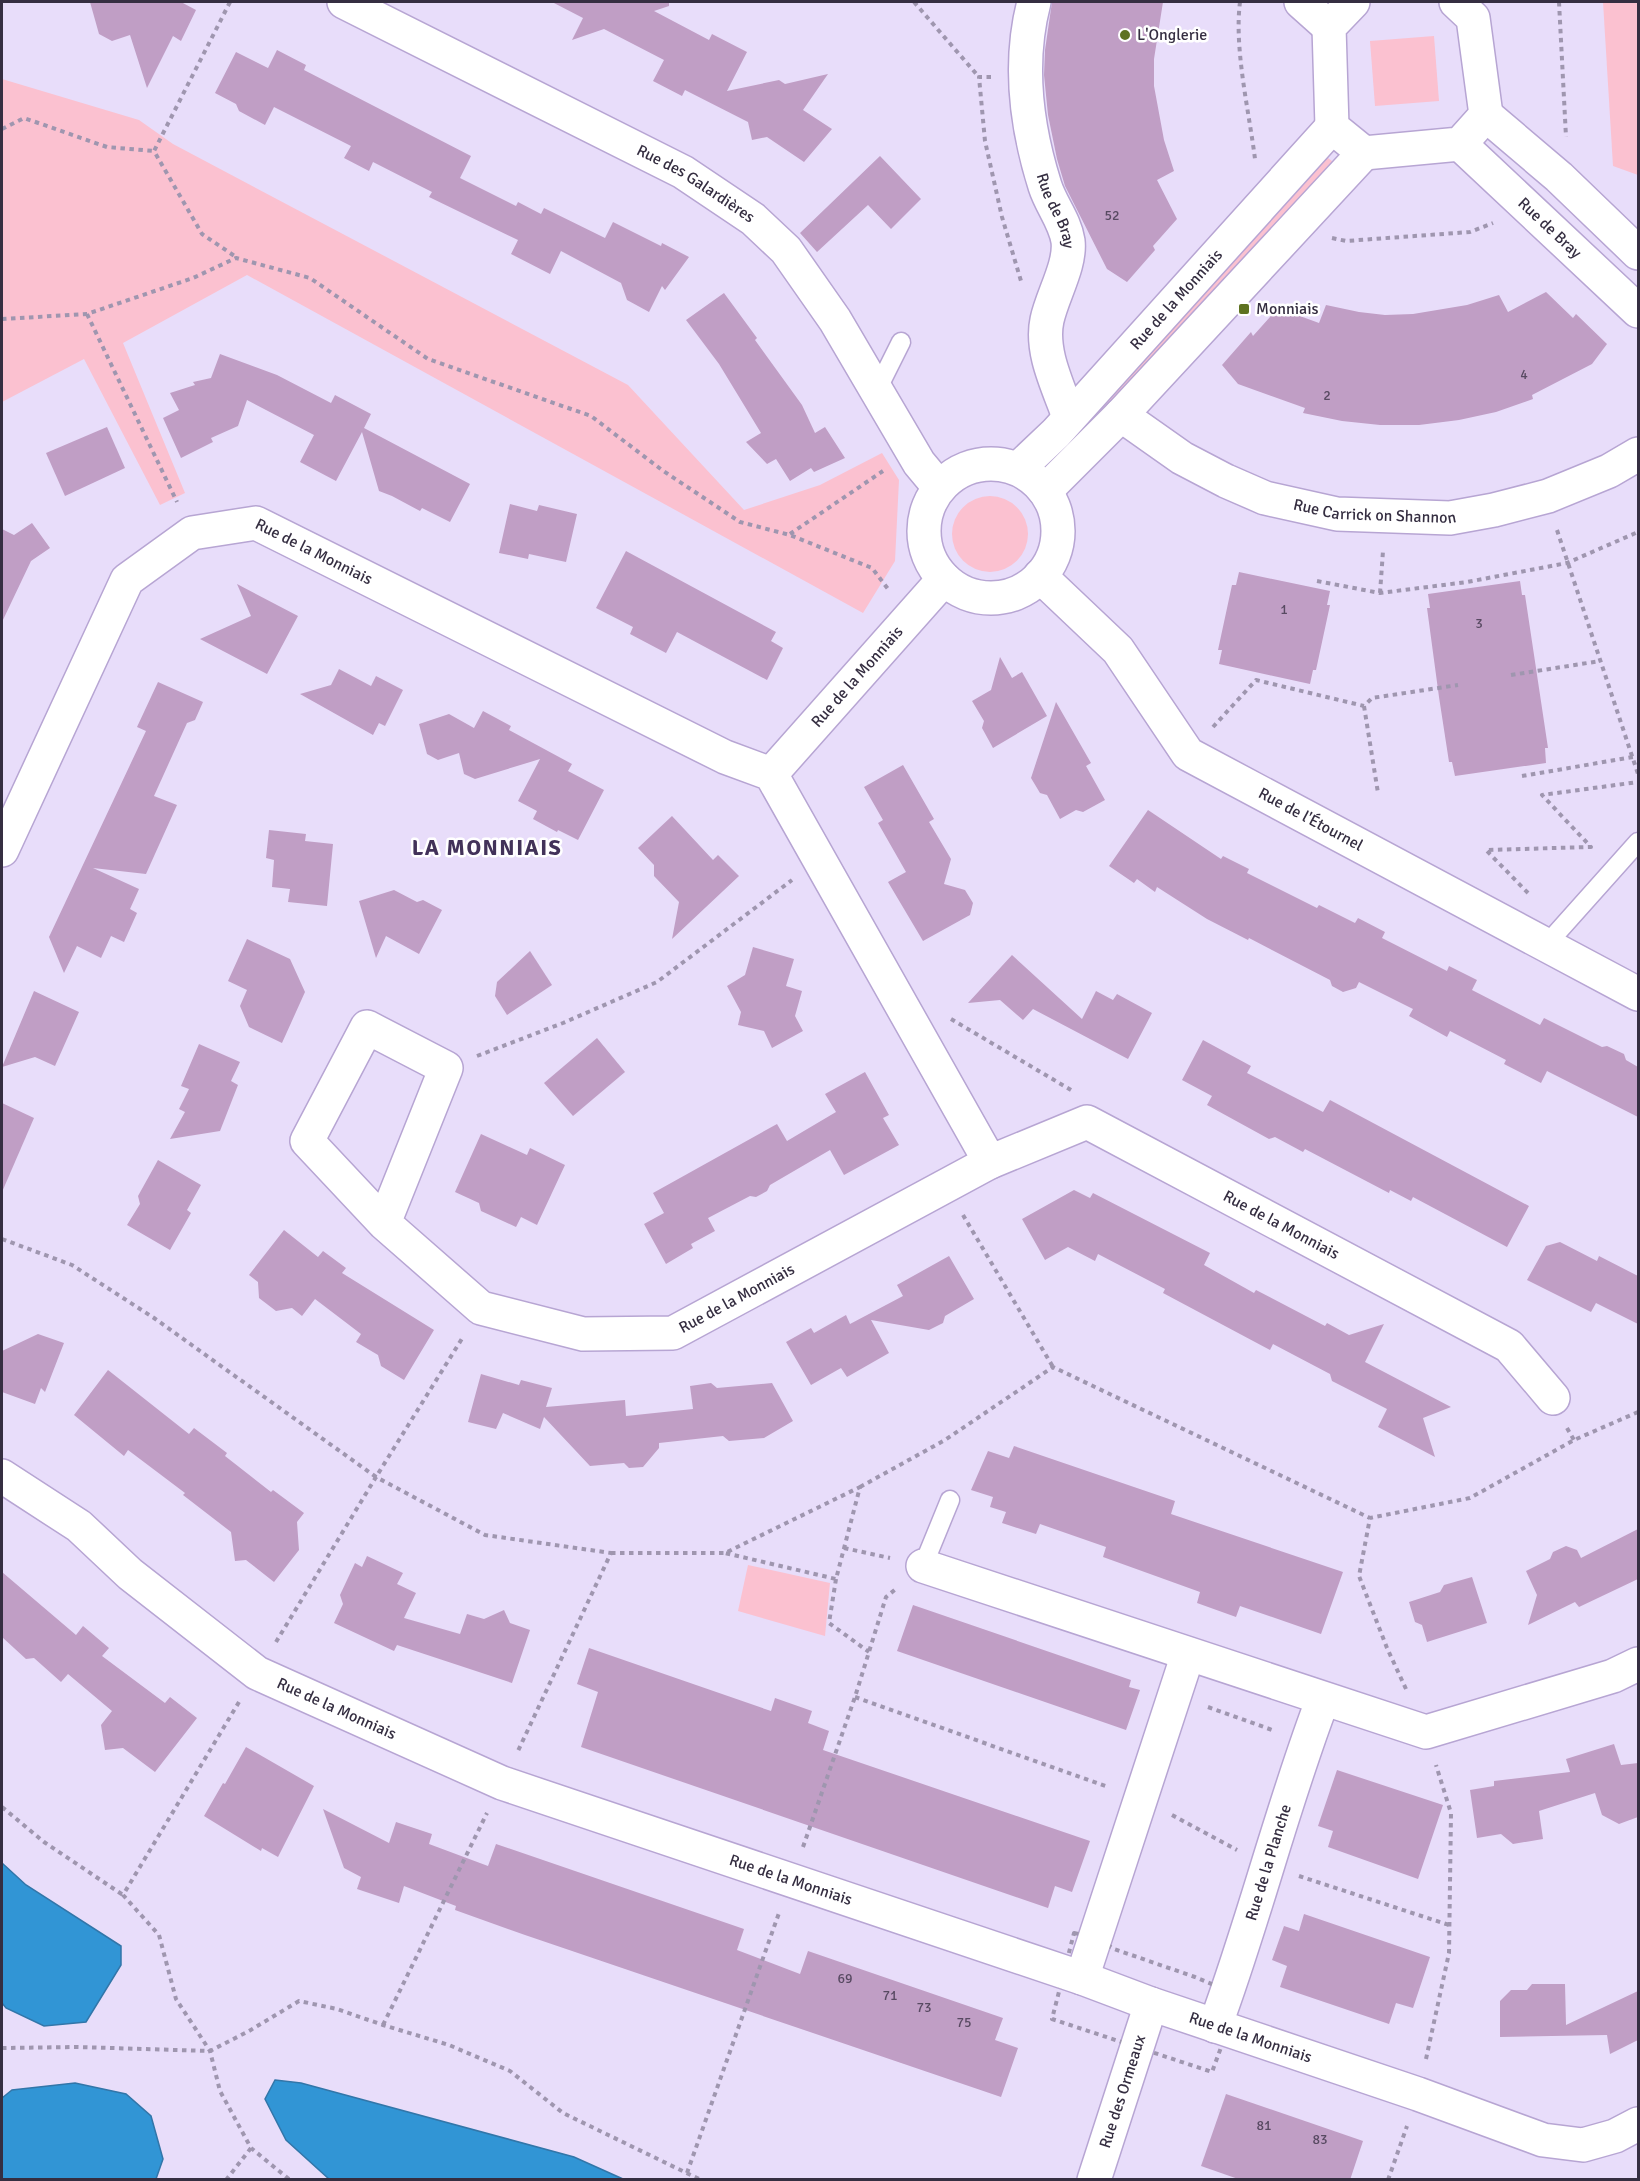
<svg xmlns="http://www.w3.org/2000/svg" width="1640" height="2181" viewBox="0 0 1640 2181" font-family="Signika,sans-serif">
<rect width="100%" height="100%" fill="#e8ddfa"/>
<g fill="#fbc1d0">
<path d="M1603,2h35v173l-25,-9z"/>
<path d="M1434,36l5,65 -64,5 -5,-65z"/>
<path d="M2,79l137,41 34,24 455,241 116,125 76,-25 62,-32 17,27 -4,81 -32,52 -616,-338 -124,68 62,150 -25,12 -76,-146 -82,43z"/>
<path d="M1324,155l12,9 -270,296 -11,-10z"/>
<circle cx="990" cy="534" r="38"/>
<path d="M748,1565l82,18 -5,53 -87,-25z"/>
</g>
<g fill="#3195d5" stroke="#3276a9" stroke-width="1.5">
<path d="M2,1863l24,22 95,61v19l-35,57 -42,4 -38,-18 -4,-5z"/>
<path d="M275,2080l26,3 273,74 49,22h-294l-43,-39 -21,-41z"/>
<path d="M75,2083l51,11 25,22 12,43 -7,20h-154v-81l10,-8z"/>
</g>
<g fill="#c09ec5">
<path d="M90,2h91l15,8 -15,31 -8,-5 -26,52 -17,-53 -18,6 -13,-7z"/>
<path d="M552,2h117v4l-15,5 55,29 3,-6 35,18 -20,39 52,-11 6,4 43,-10 -25,36 29,19 -28,33 -37,-25 -15,3 -4,-18 -63,-32 -3,6 -29,-15 11,-21 -60,-31 -32,11 11,-22z"/>
<path d="M1052,2h111l-9,57v27l10,54 10,31 -17,9 20,39 -24,27 2,4 -28,32 -20,-13 -42,-83 -8,-27 -9,-44 -4,-40 1,-25z"/>
<path d="M277,50l29,15 -2,5 167,86 -11,22 56,28 2,-4 23,12 3,-6 61,30 8,-16 48,24 1,-3 27,14 -24,33 -3,-4 -13,26 -22,-12 -6,-17 -60,-32 -11,23 -39,-20 7,-14 -89,-43 3,-5 -59,-30 -4,9 -25,-13 7,-12 -77,-39 -9,18 -26,-14 -3,-7 -21,-11 21,-41 32,16z"/>
<path d="M880,156l41,43 -30,30 -23,-24 -51,47 -17,-19z"/>
<path d="M1546,292l27,26 3,-4 31,30 -15,20 -60,31 1,4 -37,13 -37,8 -40,5h-39l-38,-4 -39,-8 2,-5 -67,-24 -16,-19 29,-33 2,4 25,-28 41,15 7,-18 33,7 26,3 28,-1 54,-9 32,-10 9,17z"/>
<path d="M724,293l33,45 -2,2 47,65 13,28 10,-6 20,31 -31,14 -3,-4 -21,13 -14,-22 -9,5 -21,-22 15,-9 -42,-69 -33,-44z"/>
<path d="M220,354l57,21 54,28 4,-8 36,19 -7,14 106,56 -20,38 -28,-14 -2,3 -28,-15 -13,-5 -17,-59 -26,49 -36,-19 14,-27 -67,-35 -9,26 -27,12 2,4 -32,16 -18,-40 16,-8 -9,-17 25,-8 -2,-3 18,-4z"/>
<path d="M107,427l18,41 -60,28 -19,-43z"/>
<path d="M510,504l27,7 2,-6 38,9 -11,48 -37,-8 -1,5 -29,-6z"/>
<path d="M32,523l18,25 -19,13 -29,61v-93l12,6z"/>
<path d="M626,551l150,81 -5,9 12,7 -16,32 -90,-48 -11,21 -36,-19 3,-7 -37,-19z"/>
<path d="M1239,572l91,19 -3,14h3l-14,65h-3l-3,14 -91,-20 3,-14h-4l14,-65h4z"/>
<path d="M1520,581l2,14h3l23,153h-3l1,15 -91,13 -3,-14h-3l-10,-65 -12,-89h3l-2,-14z"/>
<path d="M237,584l61,32 -31,58 -67,-35 51,-23z"/>
<path d="M1000,657l12,21 10,-6 25,44 -54,32 -11,-20 2,-7 -12,-20 19,-11z"/>
<path d="M339,669l32,17 5,-10 27,14 -18,36 -6,-3 -6,12 -73,-41 31,-9z"/>
<path d="M158,682l45,20 -8,18 -8,3 -33,73 23,9 -31,69 -53,-6 46,21 -9,20 7,4 -13,29 -13,-6 -10,22 -24,-12 -13,27 -15,-36 97,-206 -9,-4z"/>
<path d="M1056,702l35,61 -5,3 19,34 -22,12 -7,-2 -16,9 -13,-24 -7,-2 -9,-15z"/>
<path d="M483,711l28,15 -2,4 63,34 -4,7 36,19 -26,50 -20,-10 -1,2 -24,-13 4,-8 -19,-10 22,-42 -65,20 -11,-5 -5,-21 -21,7 -11,-6 -8,-30 30,-10 25,14z"/>
<path d="M903,765l31,54 -5,3 22,37 -7,25 21,6 8,13 -3,12 -47,26 -35,-59 18,-10 -28,-49 5,-3 -19,-33z"/>
<path d="M1148,810l73,49 2,-3 26,13 -2,4 70,35 2,-3 36,18 3,-5 27,14 -3,6 65,33 2,-5 28,14 -5,10 68,35 4,-7 58,29 5,-1 17,8 2,6 12,7v50l-91,-46 -6,12 -37,-19 2,-4 -56,-29 -3,6 -38,-21 4,-7 -54,-27 -3,6 -13,4 -11,-6 -2,-6 -81,-42 -1,2 -41,-21 -50,-32 -2,5 -18,-13 -3,4 -25,-17z"/>
<path d="M672,816l41,44 5,-5 21,21 -67,63 7,-37 -25,-26v-11l-16,-17z"/>
<path d="M269,830l37,4 -1,7 28,3 -6,62 -39,-4 2,-13 -18,-2 2,-27 -8,-2z"/>
<path d="M394,890l23,12 6,-2 19,10 -23,44 -33,-18 -10,22 -17,-57z"/>
<path d="M247,939l43,20 15,33 -23,51 -33,-16 -9,-21 7,-16 -19,-9z"/>
<path d="M753,947l41,12 -8,27 16,5 -7,25 8,15 -31,17 -8,-17 -26,-6 3,-13 -14,-26 18,-11z"/>
<path d="M530,951l22,34 -45,30 -12,-19 2,-14z"/>
<path d="M1012,955l70,64 14,-28 17,9 4,-6 35,19 -24,46 -95,-50 -10,11 -23,-20 -32,3z"/>
<path d="M34,991l45,21 -24,54 -20,-9 -33,10z"/>
<path d="M597,1038l28,34 -52,44 -29,-33z"/>
<path d="M1203,1040l48,26 -4,7 76,39 7,-12 199,106 -22,41 -94,-50 -2,4 -21,-11 -1,3 -84,-44 -2,3 -28,-15 -6,2 -62,-34 5,-9 -30,-16z"/>
<path d="M199,1044l41,18 -9,19 7,4 -18,46 -50,8 15,-27 -6,-3 10,-20 -8,-3z"/>
<path d="M865,1072l24,43 -6,3 16,27 -55,30 -14,-25 -60,35 -3,6 -11,6 -6,-1 -42,22 7,13 -24,13 2,4 -27,16 -22,-40 20,-11 -11,-20 124,-69 10,17 49,-29 -11,-18z"/>
<path d="M2,1103l32,15 -32,74z"/>
<path d="M481,1134l46,21 3,-7 35,17 -28,60 -16,-8 -5,10 -35,-16 -2,-8 -24,-11z"/>
<path d="M158,1160l43,25 -14,25 4,3 -21,37 -43,-25 13,-21 -2,-8z"/>
<path d="M1074,1190l16,8 3,-5 117,60 -6,12 50,28 2,-3 69,36 2,-3 22,12 35,-11 -19,38 86,45 -28,11 12,39 -57,-30 9,-18 -55,-28 -2,-7 -57,-30 -3,6 -107,-57 2,-4 -67,-35 -3,7 -27,-14 -23,13 -23,-41z"/>
<path d="M284,1230l34,27 5,-6 23,17 -4,5 92,57 -30,50 -23,-14 -3,-11 -22,-13 5,-8 -46,-35 -13,17 -10,-8 -16,3 -17,-13 -1,-16 -9,-7z"/>
<path d="M1560,1242l37,19 2,-5 39,20v48l-42,-21 -5,9 -64,-32 19,-34z"/>
<path d="M949,1256l25,43 -29,17 -2,7 -14,7 -58,-10 18,33 -42,24 -6,-9 -30,17 -25,-43 25,-14 3,5 32,-18 4,9 53,-28 -6,-11z"/>
<path d="M38,1334l26,9 -19,49 -4,-4 -6,16 -33,-12v-41z"/>
<path d="M108,1370l81,64 5,-6 33,25 -2,3 46,36 2,-2 31,23 -7,9 2,28 -25,32 -28,-22 -11,1 -4,-29 -48,-37 2,-2 -57,-43 -4,6 -50,-41z"/>
<path d="M481,1374l38,11 2,-5 31,8 -6,19 79,-7 1,16 67,-7 -3,-23 21,-3 6,5 55,-5 21,38 -29,17 -35,3 -6,-5 -64,7v5l-16,19 -14,1 -5,-5 -34,3 -46,-49 -4,12 -37,-16 -7,16 -28,-7z"/>
<path d="M1014,1446l161,55 -4,13 172,58 -22,62 -81,-28 -4,11 -39,-14 3,-11 -97,-35 3,-10 -66,-23 -4,10 -34,-11 4,-11 -16,-5 3,-10 -22,-7 17,-39 21,7z"/>
<path d="M1638,1529v50l-59,28 -4,-5 -47,23 9,-30 -11,-24 24,-12 3,-7 13,-6 11,4 4,8z"/>
<path d="M367,1556l36,17 -6,11 19,9 -12,25 56,16 7,-20 17,5 20,-9 6,13 20,7 -18,53 -115,-38 -3,6 -60,-28 9,-19 -3,-9 15,-32 7,4z"/>
<path d="M2,1572l74,63 7,-9 26,22 -7,8 63,47 5,-6 27,21 -42,54 -32,-24 -18,2 -4,-25 11,-14 -44,-37 -7,8 -27,-24 -8,1 -24,-22z"/>
<path d="M1472,1577l15,46 -60,19 -5,-17 -7,-3 -6,-20 31,-10 4,-7z"/>
<path d="M913,1605l218,75 -2,7 11,3 -14,40 -229,-79z"/>
<path d="M589,1648l182,63 4,-13 37,13 -4,12 21,8 -6,19 267,91 -18,51 -17,-6 -7,22 -467,-161 17,-55 -21,-8z"/>
<path d="M1614,1744l7,21 17,-2v54l-19,7 -17,-9 -7,-22 -56,18 4,28 -30,5 -12,-10 -24,4 -7,-48 24,-4v-5l76,-9 -4,-13z"/>
<path d="M246,1747l68,39 -36,71 -16,-9 -1,3 -57,-35 19,-33 2,1z"/>
<path d="M1337,1770l106,35 -25,74 -90,-32 5,-16 -15,-5z"/>
<path d="M323,1809l66,34 7,-21 36,12 -3,10 59,22 8,-22 248,85 -7,21 63,24 8,-23 195,67 -8,22 23,8 -17,49 -476,-162 -70,-25 1,-4 -52,-20 -5,17 -42,-14 4,-12 -17,-9z"/>
<path d="M1304,1914l126,43 -17,51 -17,-5 -7,21 -109,-37 7,-21 -15,-6 12,-34 15,5z"/>
<path d="M1532,1984h33l1,41 72,-34v49l-28,14 -3,-19 -107,2v-36l11,-11h16z"/>
<path d="M1226,2094l137,47 -13,39h-109l-40,-14z"/>
</g>
<g fill="none" stroke-linecap="round" stroke-linejoin="round">
<defs>
<g id="lane">
<path d="M876,392l25,-50"/>
<path d="M1546,945l92,-103"/>
<path d="M923,1566l27,-66"/>
</g>
<g id="street">
<path id="s1" d="M344,2l339,170 70,47 33,31 49,70 84,143 20,24"/>
<path id="s2" d="M1034,2c-16,61 -8,124 11,184 6,19 20,35 23,55 3,24 -16,55 -21,79 -7,32 12,68 22,97"/>
<path id="s3" d="M1121,415l61,43 44,23 39,17 72,16 113,4 44,-8 54,-14 61,-25 29,-17"/>
<circle cx="991" cy="531" r="67"/>
<path id="s4" d="M1018,469l38,-36 276,-306"/>
<path d="M1045,491l76,-76 243,-262"/>
<path id="s5" d="M1040,576l78,74 70,104 450,240"/>
<path id="s6" d="M771,774l173,-195"/>
<path id="s7" d="M2,850l125,-270 65,-47 64,-10 469,234 46,17 219,388 97,-40 422,224 44,52"/>
<path id="s8" d="M384,1223l62,-155 -79,-41 -60,114 77,82 97,85 102,26 90,-1 317,-171"/>
<path id="s9" d="M2,1476l77,50 51,48 127,99 245,110 580,195 69,26 267,90 125,46 40,5 32,-9 23,-12"/>
<path d="M923,1566l503,166 187,-56 25,-12"/>
<path d="M1082,1978l106,-324"/>
<path id="s10" d="M1215,2026c40,-108 67,-220 108,-327"/>
<path id="s11" d="M1094,2180l57,-176"/>
</g>
<g id="secondary">
<path d="M1301,2l28,25"/>
<path d="M1353,2l-24,25 3,100 32,26 96,-9 26,-29 -13,-97 -17,-16"/>
<path d="M1486,115l73,62 79,76"/>
<path id="s12" d="M1460,144l178,167"/>
</g>
</defs>
<use href="#lane" stroke="#b7a5d3" stroke-width="21"/>
<use href="#street" stroke="#b7a5d3" stroke-width="36"/>
<use href="#secondary" stroke="#b7a5d3" stroke-width="36"/>
<g stroke="#9f96af" stroke-width="4" stroke-dasharray="4.5 4.5" stroke-linecap="butt">
<path d="M230,2l-76,149 48,83 34,23"/>
<path d="M914,2l65,75"/>
<path d="M1240,2c-6,47 9,109 15,157"/>
<path d="M1559,2l7,135"/>
<path d="M991,77h-12l6,64 17,76 19,64"/>
<path d="M2,129l22,-11 83,29 47,4"/>
<path d="M1332,238l14,3 124,-9 23,-9"/>
<path d="M87,314l90,188"/>
<path d="M2,319l85,-5 106,-36 43,-20 74,20 118,81 163,57 71,54 78,52 50,13 82,33 16,21"/>
<path d="M1557,530l81,244"/>
<path d="M790,534l93,-63"/>
<path d="M1317,581l63,12 87,-11 100,-19 71,-31"/>
<path d="M1380,593l3,-42"/>
<path d="M1511,675l89,-14"/>
<path d="M1364,706l14,87"/>
<path d="M1213,727l43,-47 108,26 8,-8 86,-13"/>
<path d="M1522,776l111,-19"/>
<path d="M1528,893l-42,-43 105,-3 -49,-52 96,-13"/>
<path d="M951,1019l120,71"/>
<path d="M477,1056l86,-33 94,-41 135,-102"/>
<path d="M963,1215l90,152"/>
<path d="M2,1239l70,26 82,53 222,159 87,-140"/>
<path d="M1567,1428l7,12"/>
<path d="M860,1487l85,-47 108,-73 317,151"/>
<path d="M844,1548l46,10"/>
<path d="M611,1553h114l135,-66 -24,92 -111,-26"/>
<path d="M836,1579l-7,44 40,29"/>
<path d="M276,1642l100,-165 109,58 126,18 -94,200"/>
<path d="M1406,1689l-19,-41 -28,-72 11,-58 100,-20 104,-58 64,-28"/>
<path d="M855,1697l253,90"/>
<path d="M239,1702l-116,193 36,40 17,64 34,52 10,40 31,57 39,32"/>
<path d="M1208,1707l67,24"/>
<path d="M2,1807l42,35 79,53"/>
<path d="M1172,1815l65,35"/>
<path d="M803,1847l52,-150 31,-100 11,-9"/>
<path d="M1299,1876l150,49"/>
<path d="M1074,1933l21,4 19,12 81,28 43,18 -7,36 -8,11 -11,30 -160,-53z"/>
<path d="M383,2025l104,-212"/>
<path d="M2,2048l76,-1 132,4 39,-20 50,-30 38,8 46,16 66,20 61,26 53,42 138,67"/>
<path d="M1426,2059l23,-106 2,-140 -15,-48"/>
<path d="M687,2173l92,-260"/>
<path d="M226,2180l25,-32"/>
<path d="M918,2180h4"/>
<path d="M1388,2180l19,-54"/>
</g>
<use href="#lane" stroke="#fff" stroke-width="18"/>
<use href="#street" stroke="#fff" stroke-width="33"/>
<use href="#secondary" stroke="#fff" stroke-width="33"/>
</g>
<g fill="#5e7221" stroke="#fff" stroke-width="2">
<circle cx="1125" cy="35" r="6"/>
<rect x="1238" y="303" width="12" height="12" rx="3"/>
</g>
<g text-anchor="middle" dominant-baseline="central" stroke-width="5" stroke-linejoin="round" paint-order="stroke">
<g font-size="14" fill="#584a62">
<text x="1112" y="215">52</text>
<text x="1524" y="374">4</text>
<text x="1327" y="395">2</text>
<text x="1284" y="609">1</text>
<text x="1479" y="623">3</text>
<text x="845" y="1978">69</text>
<text x="890" y="1995">71</text>
<text x="924" y="2007">73</text>
<text x="964" y="2022">75</text>
<text x="1264" y="2125">81</text>
<text x="1320" y="2139">83</text>
</g>
<g font-size="16" fill="#352e41" stroke="#fff" text-anchor="start">
<text x="1137" y="35">L'Onglerie</text>
<text x="1256" y="309">Monniais</text>
</g>
<g font-size="16" fill="#352e41" stroke="#fff">
<text stroke="none"><textPath href="#s1" startOffset="396">Rue des Galardières</textPath></text>
<text stroke="none"><textPath href="#s2" startOffset="214">Rue de Bray</textPath></text>
<text stroke="none"><textPath href="#s12" startOffset="123">Rue de Bray</textPath></text>
<text stroke="none"><textPath href="#s4" startOffset="232">Rue de la Monniais</textPath></text>
<text stroke="none"><textPath href="#s3" startOffset="278">Rue Carrick on Shannon</textPath></text>
<text stroke="none"><textPath href="#s7" startOffset="507">Rue de la Monniais</textPath></text>
<text stroke="none"><textPath href="#s6" startOffset="130">Rue de la Monniais</textPath></text>
<text stroke="none"><textPath href="#s5" startOffset="372">Rue de l'Étournel</textPath></text>
<text stroke="none"><textPath href="#s7" startOffset="1786">Rue de la Monniais</textPath></text>
<text stroke="none"><textPath href="#s8" startOffset="894">Rue de la Monniais</textPath></text>
<text stroke="none"><textPath href="#s9" startOffset="410">Rue de la Monniais</textPath></text>
<text stroke="none"><textPath href="#s10" startOffset="172">Rue de la Planche</textPath></text>
<text stroke="none"><textPath href="#s9" startOffset="896">Rue de la Monniais</textPath></text>
<text stroke="none"><textPath href="#s9" startOffset="1382">Rue de la Monniais</textPath></text>
<text stroke="none"><textPath href="#s11" startOffset="93">Rue des Ormeaux</textPath></text>
</g>
<g font-size="22" font-weight="bold" letter-spacing="1.5" fill="#423259" stroke="#fff">
<text x="487" y="847">LA MONNIAIS</text>
</g>
</g>
<rect width="1640" height="2181" fill="none" stroke="#352e41" stroke-width="6"/>
</svg>
